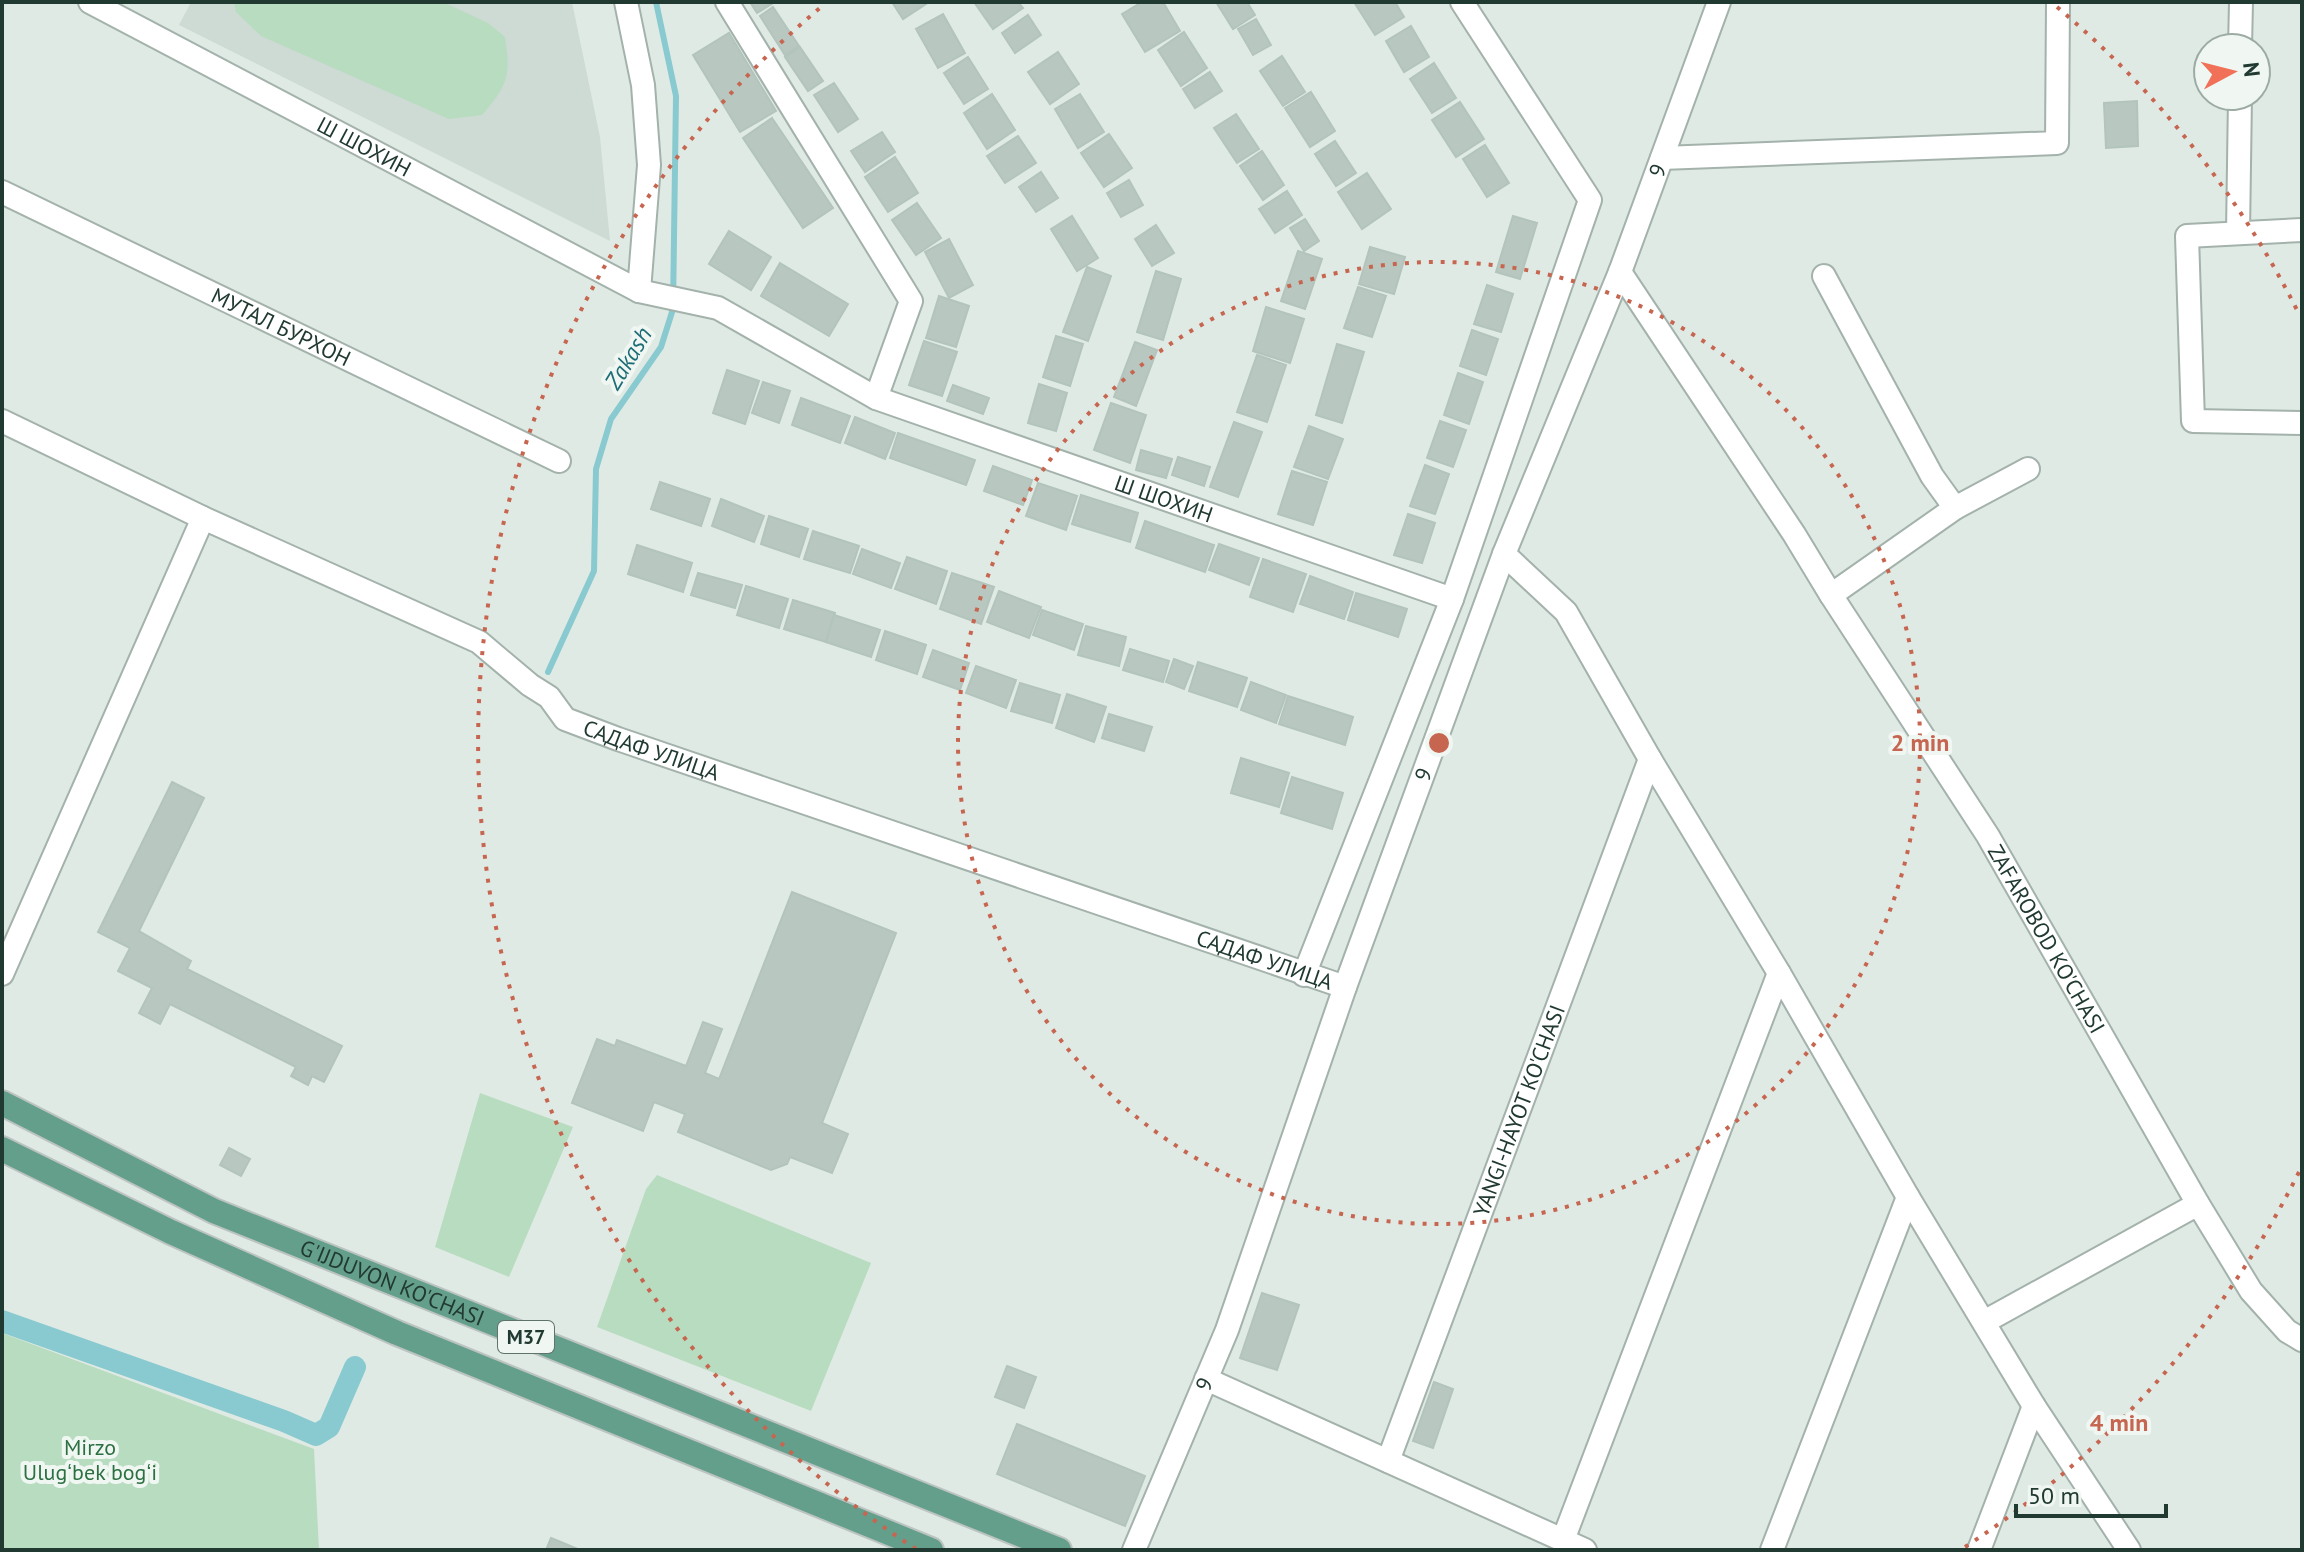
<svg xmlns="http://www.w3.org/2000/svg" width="2304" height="1552" viewBox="0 0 2304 1552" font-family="'PT Sans',sans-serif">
<rect width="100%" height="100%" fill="#e0eae5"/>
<path fill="#cedad4" d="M191,2h381l28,135 10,104 -431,-216z"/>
<g fill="#b8dcbf">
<path d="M234,2h209l45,21 17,14c6,38 3,48 -23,78l-33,4 -188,-83 -25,-24z"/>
<path d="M480,1093l93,34 -64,150 -74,-30z"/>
<path d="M657,1175l214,88 -60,148 -214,-84 49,-138z"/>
<path d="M2,1333l312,116 5,101h-317z"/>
</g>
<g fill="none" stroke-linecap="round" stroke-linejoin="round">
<path stroke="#88cacf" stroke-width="6" d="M548,672l46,-101 2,-102 15,-50 50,-72 12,-38 3,-213 -20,-94"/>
<path stroke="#88cacf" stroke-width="22" d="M2,1321l282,100 32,14 13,-8 26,-60"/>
</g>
<g fill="#b8c8c0" stroke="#b2c4bb" stroke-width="2">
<path d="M750,2h25l-18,11z"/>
<path d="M892,2h37l-26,17z"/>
<path d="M974,2h44l5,6 -30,21z"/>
<path d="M1142,2h21l17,29 -35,21 -23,-38z"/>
<path d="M1216,2h31l8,13 -22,14z"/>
<path d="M1354,2h41l9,15 -29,18z"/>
<path d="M773,7l26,39 -14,9 -25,-39z"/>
<path d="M943,14l22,39 -27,15 -22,-39z"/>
<path d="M1028,15l13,20 -26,18 -13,-20z"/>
<path d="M1256,19l15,26 -18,10 -15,-26z"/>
<path d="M1411,26l18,31 -25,15 -18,-31z"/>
<path d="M1184,32l23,36 -26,18 -23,-36z"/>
<path d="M729,33l47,78 -36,21 -47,-77z"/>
<path d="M800,47l23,34 -15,10 -23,-34z"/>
<path d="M1058,52l21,32 -29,20 -22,-32z"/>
<path d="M1282,56l23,36 -22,14 -23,-35z"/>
<path d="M968,57l20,32 -24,15 -20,-31z"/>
<path d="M1434,63l22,35 -24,15 -22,-34z"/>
<path d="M1210,72l12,19 -27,17 -12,-19z"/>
<path d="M834,83l24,36 -20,13 -24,-37z"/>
<path d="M1311,92l24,39 -25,16 -25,-39z"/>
<path d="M992,94l23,36 -28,19 -23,-36z"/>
<path d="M1080,94l24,38 -26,16 -23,-39z"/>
<path d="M2137,101l1,45 -32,2 -2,-45z"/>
<path d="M1460,102l24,37 -28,18 -24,-37z"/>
<path d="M1236,114l23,35 -22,14 -23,-35z"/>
<path d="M772,118l61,90 -30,20 -60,-90z"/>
<path d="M882,132l13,20 -30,20 -14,-21z"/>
<path d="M1109,134l23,34 -28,19 -23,-34z"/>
<path d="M1018,136l18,27 -31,20 -18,-27z"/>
<path d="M1335,141l21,32 -20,13 -21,-32z"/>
<path d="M1485,145l24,38 -22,14 -24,-38z"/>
<path d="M1262,151l22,34 -21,15 -23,-34z"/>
<path d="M895,157l23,36 -30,19 -23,-35z"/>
<path d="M1041,172l17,26 -22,14 -17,-25z"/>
<path d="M1367,173l24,36 -29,20 -24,-37z"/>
<path d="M1129,180l14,25 -22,12 -14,-24z"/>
<path d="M1287,191l15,24 -27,18 -16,-24z"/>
<path d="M917,203l24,35 -25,17 -24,-35z"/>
<path d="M1072,216l26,42 -21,13 -26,-42z"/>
<path d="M1513,216l24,7 -17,56 -24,-7z"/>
<path d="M1305,219l14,22 -15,10 -14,-23z"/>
<path d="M1156,225l18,28 -22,13 -17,-27z"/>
<path d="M729,231l42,26 -20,33 -42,-26z"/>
<path d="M949,239l24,46 -24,13 -24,-46z"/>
<path d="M1370,247l35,10 -11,37 -35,-10z"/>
<path d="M1298,251l24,8 -17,50 -24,-8z"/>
<path d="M780,263l68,41 -19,32 -68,-40z"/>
<path d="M1087,267l24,9 -23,65 -25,-9z"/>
<path d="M1156,271l25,8 -18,61 -26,-8z"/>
<path d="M1487,285l26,9 -12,38 -27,-8z"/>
<path d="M1358,287l28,9 -14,41 -28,-9z"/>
<path d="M939,296l30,10 -13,41 -30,-9z"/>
<path d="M1266,307l38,12 -14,44 -37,-12z"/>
<path d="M1472,330l26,9 -12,36 -26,-9z"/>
<path d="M1056,336l27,8 -13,42 -27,-9z"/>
<path d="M924,341l33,11 -15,44 -33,-11z"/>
<path d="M1135,342l22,8 -21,56 -22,-9z"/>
<path d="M1337,344l27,8 -22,71 -26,-8z"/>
<path d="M1257,355l29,10 -19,57 -30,-10z"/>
<path d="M727,370l32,11 -14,43 -32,-11z"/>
<path d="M1458,373l25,9 -14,42 -25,-9z"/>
<path d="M763,382l27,9 -11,32 -27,-10z"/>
<path d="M1039,384l28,9 -11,38 -28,-8z"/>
<path d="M953,385l36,13 -6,16 -36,-13z"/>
<path d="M801,398l49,18 -10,27 -48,-18z"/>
<path d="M1111,403l35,12 -16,48 -36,-13z"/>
<path d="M855,417l40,16 -10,26 -40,-16z"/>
<path d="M1440,421l26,9 -13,37 -26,-9z"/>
<path d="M1234,422l28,10 -24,65 -28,-10z"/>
<path d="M1309,426l34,13 -15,40 -34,-12z"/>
<path d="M898,433l77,27 -9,25 -76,-27z"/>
<path d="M1141,450l31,9 -6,19 -30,-8z"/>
<path d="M1178,457l32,10 -6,19 -32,-11z"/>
<path d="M1425,465l24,9 -14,40 -25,-8z"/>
<path d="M993,466l39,14 -9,25 -39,-14z"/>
<path d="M1292,471l35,11 -14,43 -35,-11z"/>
<path d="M660,482l50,17 -9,27 -50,-17z"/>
<path d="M1038,483l39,13 -11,34 -40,-14z"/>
<path d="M1081,495l57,18 -8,29 -58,-18z"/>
<path d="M721,499l43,17 -10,26 -42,-16z"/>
<path d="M1408,514l27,9 -13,40 -28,-8z"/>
<path d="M769,516l39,13 -9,28 -38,-13z"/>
<path d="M1145,521l69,24 -9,27 -69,-24z"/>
<path d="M813,531l46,15 -9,27 -46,-14z"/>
<path d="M1219,544l40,14 -10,27 -40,-15z"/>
<path d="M637,545l55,18 -9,29 -55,-18z"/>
<path d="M862,549l38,14 -9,25 -38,-14z"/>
<path d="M907,557l40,14 -11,33 -41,-15z"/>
<path d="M1263,559l43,15 -13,38 -43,-15z"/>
<path d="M698,573l44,12 -7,23 -44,-13z"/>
<path d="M952,573l42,14 -13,37 -41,-15z"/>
<path d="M1310,576l43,16 -9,27 -44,-15z"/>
<path d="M746,586l42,13 -9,29 -42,-13z"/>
<path d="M999,591l42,16 -12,31 -42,-16z"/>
<path d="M1356,593l51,16 -9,28 -50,-17z"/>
<path d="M793,600l42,13 -9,29 -42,-13z"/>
<path d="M1042,610l41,14 -9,26 -41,-15z"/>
<path d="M834,615l46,15 -9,27 -45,-15z"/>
<path d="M1086,626l40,11 -7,29 -41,-11z"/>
<path d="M885,631l41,14 -9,29 -41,-14z"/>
<path d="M1130,649l39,12 -6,21 -40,-12z"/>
<path d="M933,650l36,13 -9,27 -37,-13z"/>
<path d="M1174,659l19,7 -9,23 -18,-7z"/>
<path d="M1198,662l49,16 -10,29 -48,-16z"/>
<path d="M976,666l40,14 -10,28 -40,-15z"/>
<path d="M1251,682l35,13 -10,28 -35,-13z"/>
<path d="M1020,683l40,12 -8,28 -41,-12z"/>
<path d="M1067,694l39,13 -12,35 -38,-14z"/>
<path d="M1288,696l65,21 -8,28 -66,-21z"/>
<path d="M1109,714l43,13 -8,24 -42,-13z"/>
<path d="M1241,758l48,15 -10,34 -48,-14z"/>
<path d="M1292,777l51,16 -11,36 -51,-16z"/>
<path d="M172,782l32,16 -65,133 52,30 -4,8 155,77 -18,36 -12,-6 -4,9 -17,-9 5,-9 -126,-63 -10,20 -21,-11 13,-25 -34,-17 12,-23 -32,-16z"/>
<path d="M792,892l104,41 -74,190 26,11 -16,39 -42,-16 -3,7 -16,6 -93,-38 7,-18 -31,-12 -11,29 -71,-28 25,-64 18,7 2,-6 69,26 17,-44 19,7 -17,44 14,6z"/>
<path d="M229,1148l21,11 -9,17 -21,-11z"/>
<path d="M1262,1293l37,12 -22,65 -37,-12z"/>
<path d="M1007,1366l29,11 -12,31 -29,-11z"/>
<path d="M1434,1382l19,7 -20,59 -20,-7z"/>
<path d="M1017,1424l128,52 -20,50 -128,-52z"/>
<path d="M551,1538l29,12h-34z"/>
</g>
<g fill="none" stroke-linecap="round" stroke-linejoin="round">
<defs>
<g id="street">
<path id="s1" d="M90,2l549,289 79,17 158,90 576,201"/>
<path d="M626,2l17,83 6,80 -10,126"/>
<path d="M727,2l184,299 -35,97"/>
<path d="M2240,48l1,-46"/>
<path d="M1662,158l395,-15 1,-141"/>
<path id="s2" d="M2,192l557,269"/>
<path d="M2302,230l-115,6 6,185 109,2"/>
<path d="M2238,233l2,-137"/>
<path id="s3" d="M1620,272l174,262 37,61 157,241 210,368 53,87 36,40 15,9"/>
<path d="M1824,276l108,200 23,32"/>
<path id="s4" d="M2,421l201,97 276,124 51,43 19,12 16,22 53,20 727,248"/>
<path d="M1504,554l62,58 84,147 129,214 129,224 126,209 95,144"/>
<path d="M1831,595l124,-87 73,-39"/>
<path d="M2,974l201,-456"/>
<path d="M1304,975l148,-376 138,-399 -128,-198"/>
<path d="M1984,1322l214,-118"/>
<path d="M1206,1379l379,171"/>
<path id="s5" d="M1388,1461l262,-702"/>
<path d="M1563,1540l216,-567"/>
<path id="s6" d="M1134,1550l93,-220 118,-343 159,-433 116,-282 99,-270"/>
<path d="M1772,1550l136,-353"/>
<path d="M1979,1550l55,-144"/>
</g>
<g id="primary">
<path id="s7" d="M2,1103l212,108 845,339"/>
<path d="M2,1149l169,83 226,101 534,217"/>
</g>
</defs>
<use href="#street" stroke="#a3b2ab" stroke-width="26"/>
<use href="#primary" stroke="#bcc4c1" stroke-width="28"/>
<use href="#street" stroke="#fff" stroke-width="22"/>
<use href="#primary" stroke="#649f8c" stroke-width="24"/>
</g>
<g fill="none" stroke="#c76650" stroke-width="4" stroke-dasharray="4 8">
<circle cx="1439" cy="743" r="481"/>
<path d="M2299 1172A961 961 0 0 1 1962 1549M916 1549A961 961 0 0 1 821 7M2057 7A961 961 0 0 1 2299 314"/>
</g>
<g text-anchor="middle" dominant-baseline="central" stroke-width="8" stroke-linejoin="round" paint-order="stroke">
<rect fill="#f0f7f3" stroke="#5f736b" stroke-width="2" x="498" y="1321" width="56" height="32" rx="6"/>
<g font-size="20" font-weight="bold" fill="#213a31">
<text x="526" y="1337">M37</text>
</g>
<g font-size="22" fill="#213a31" stroke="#f0f7f3">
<text stroke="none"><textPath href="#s1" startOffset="310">Ш ШОХИН</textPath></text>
<text stroke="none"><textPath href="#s6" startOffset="1476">9</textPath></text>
<text stroke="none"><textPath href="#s2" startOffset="310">МУТАЛ БУРХОН</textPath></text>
<text stroke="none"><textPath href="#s1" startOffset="1188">Ш ШОХИН</textPath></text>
<text stroke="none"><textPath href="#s4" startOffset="734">САДАФ УЛИЦА</textPath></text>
<text stroke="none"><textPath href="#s6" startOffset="828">9</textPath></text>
<text stroke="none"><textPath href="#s3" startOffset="792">ZAFAROBOD KO'CHASI</textPath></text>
<text stroke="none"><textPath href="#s4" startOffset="1382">САДАФ УЛИЦА</textPath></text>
<text stroke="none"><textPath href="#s5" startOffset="374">YANGI-HAYOT KO'CHASI</textPath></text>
<text stroke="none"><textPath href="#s7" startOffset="430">G'IJDUVON KO'CHASI</textPath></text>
<text stroke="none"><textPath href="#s6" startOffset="180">9</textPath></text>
</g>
<g font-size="22" fill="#2c7041" stroke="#f0f7f3">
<text x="90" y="1447">Mirzo<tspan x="90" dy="25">Ulugʻbek bogʻi</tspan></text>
</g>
<g font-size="24" font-style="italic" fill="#1c6d75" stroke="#f0f7f3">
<text transform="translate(628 358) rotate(-59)">Zakash</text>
</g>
</g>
<circle cx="1439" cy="743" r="12" fill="#c76650" stroke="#f0f7f3" stroke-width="4"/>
<g font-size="24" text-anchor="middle" font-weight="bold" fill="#c76650" stroke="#f0f7f3" stroke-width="8" stroke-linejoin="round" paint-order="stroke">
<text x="1920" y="751">2 min</text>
<text x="2119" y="1431">4 min</text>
</g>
<rect width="2304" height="1552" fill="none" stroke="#213a31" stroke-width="8"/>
<g transform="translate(2232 72) rotate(83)"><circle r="38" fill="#f0f7f3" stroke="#9daba5" stroke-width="2"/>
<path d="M0-6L14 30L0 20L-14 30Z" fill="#f07158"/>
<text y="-12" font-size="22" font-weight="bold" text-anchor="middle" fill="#213a31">N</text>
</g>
<path d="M2016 1504v12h150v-12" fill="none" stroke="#213a31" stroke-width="4"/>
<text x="2028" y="1504" font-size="24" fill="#213a31" stroke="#f0f7f3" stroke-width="6" paint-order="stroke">50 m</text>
</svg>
